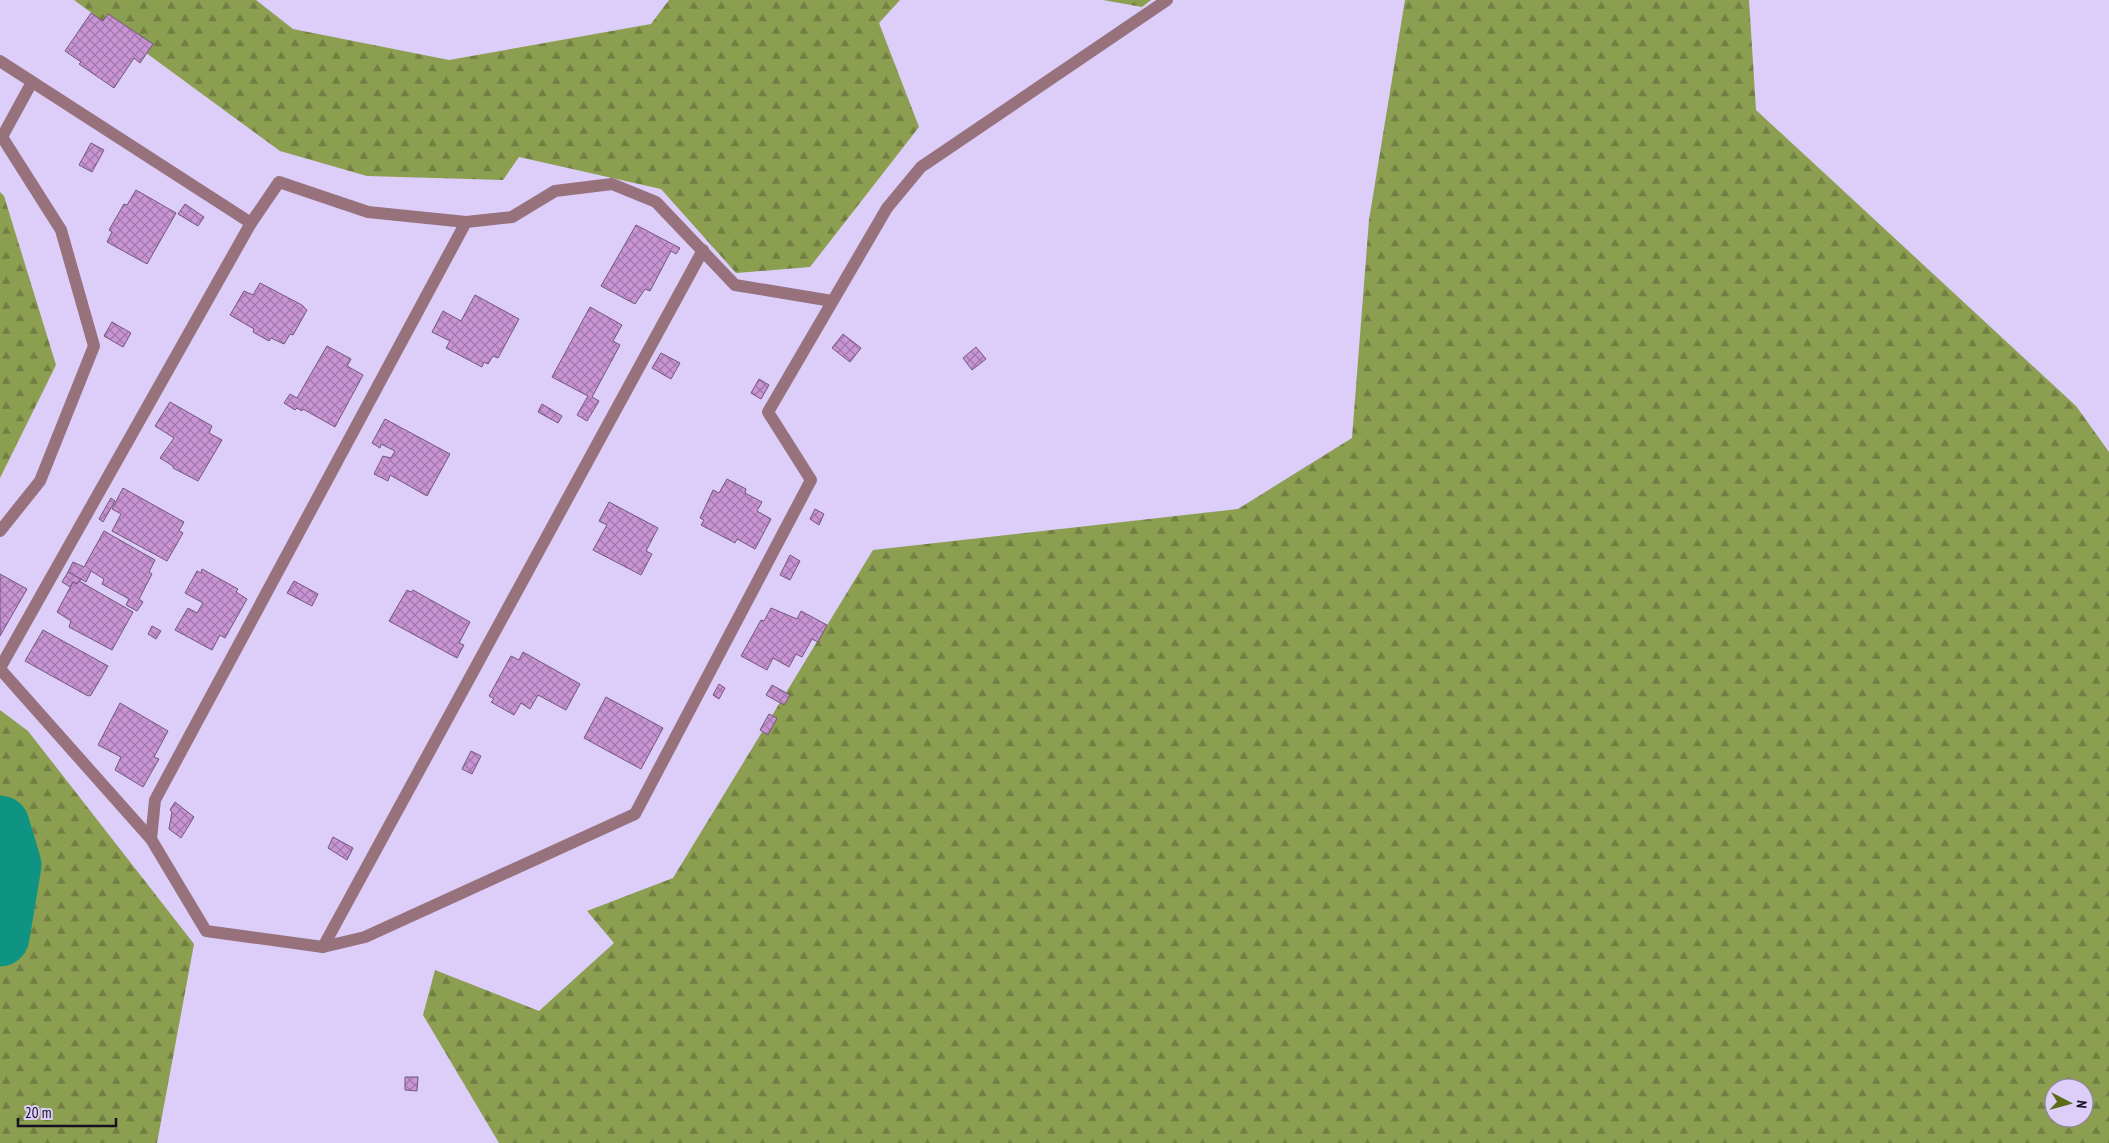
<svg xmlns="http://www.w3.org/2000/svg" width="2109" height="1143" viewBox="0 0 2109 1143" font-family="'PT Sans Narrow',sans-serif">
<defs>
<pattern id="forest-firs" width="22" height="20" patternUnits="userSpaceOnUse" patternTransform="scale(1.25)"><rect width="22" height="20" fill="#8c9e50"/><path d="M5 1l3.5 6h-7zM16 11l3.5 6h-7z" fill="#717f42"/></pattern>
<pattern id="building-cross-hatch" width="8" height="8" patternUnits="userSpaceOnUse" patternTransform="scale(1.25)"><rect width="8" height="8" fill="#c894d3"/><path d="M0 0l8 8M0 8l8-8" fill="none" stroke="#a177ab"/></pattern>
</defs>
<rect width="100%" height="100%" fill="#dccdf9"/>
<g fill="url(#forest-firs)" fill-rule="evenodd">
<path d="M74,0h182l37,29 156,31 202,-36 18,-24h231l-21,23 40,104 -109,140 -74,6 -75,-84 -142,-32 -16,23 -136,-4 -87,-25z"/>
<path d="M1103,0h48l-9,7z"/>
<path d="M1405,0h344l7,110 320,296 33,46v691h-1610l-76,-128 12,-45 104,41 75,-68 -27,-32 86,-33 200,-328 365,-41 114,-71 17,-218zM2054,1088h30v30h-30z"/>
<path d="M0,192l4,4 52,169 -56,113z"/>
<path d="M0,710l28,21 166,213 -37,199h-157z"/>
</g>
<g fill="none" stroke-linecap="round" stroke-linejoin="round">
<path stroke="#0f9483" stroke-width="59" d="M0,825l12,40 -12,72"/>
</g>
<g fill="url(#building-cross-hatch)" stroke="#735779">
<path d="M91,13l12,8 5,-7 45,30 -13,19 -6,-5 -20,30 -35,-24 2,-2 -16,-11z"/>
<path d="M91,143l13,7 -12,22 -13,-7z"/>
<path d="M136,190l40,23 -29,51 -40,-22 5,-10 -3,-2 15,-26 3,1z"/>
<path d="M185,204l19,13 -6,9 -20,-12z"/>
<path d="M636,225l44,23 -4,6 -5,-3 -21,40 -5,-2 -10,15 -34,-18z"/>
<path d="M260,283l42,22 5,5 -14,25 -3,-1 -6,10 -13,-6 -2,3 -16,-9 1,-3 -24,-14 14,-24 9,4z"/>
<path d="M475,295l44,24 -21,39 -5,-2 -5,8 -4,-2 -2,5 -36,-19 4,-7 -18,-9 11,-21 18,10z"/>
<path d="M590,307l32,18 -9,16 7,4 -28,52 7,4 -12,20 -10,-6 11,-19 -36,-19z"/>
<path d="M112,322l19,11 -8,14 -19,-11z"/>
<path d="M843,334l18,14 -11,14 -18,-14z"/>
<path d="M327,346l24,13 -4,7 16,9 -28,52 -32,-18 -1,2 -5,-3 -2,2 -11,-7 6,-9 7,4z"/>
<path d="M976,347l10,12 -14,11 -9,-12z"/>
<path d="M661,353l19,10 -9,16 -19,-11z"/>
<path d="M759,379l10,6 -8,14 -10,-6z"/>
<path d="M170,402l42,24 -3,7 13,7 -24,41 -25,-13v-2l-13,-8 14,-20 -19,-12z"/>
<path d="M542,404l20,12 -4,7 -20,-11z"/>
<path d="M385,419l65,35 -23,42 -37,-21 -2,6 -14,-7 9,-18 8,2 4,-7 -14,-7 -1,4 -8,-5z"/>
<path d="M727,479l19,10 -1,4 17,9 -5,9 14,8 -16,30 -18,-10 -2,4 -34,-18 3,-5 -4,-2 13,-28 6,3z"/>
<path d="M123,488l61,34 -5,9 4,2 -16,28 -55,-30 9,-17 -9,-5z"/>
<path d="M111,498l4,3 -12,21 -4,-3z"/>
<path d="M609,502l49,26 -12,23 6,3 -11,21 -48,-25 14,-25 -8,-4z"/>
<path d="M815,509l9,5 -5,11 -9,-6z"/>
<path d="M104,531l51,29 -6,12 3,2 -13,25 4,3 -6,9 -11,-6 3,-6 -27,-15 2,-5 -13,-8 -5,11 -18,-10 5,-10 11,5z"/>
<path d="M790,555l10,6 -10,19 -10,-5z"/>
<path d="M202,569l36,20 -2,3 11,7 -22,39 -5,-3 -8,15 -37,-20 13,-22 9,5 6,-10 -18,-10 12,-22 4,2z"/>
<path d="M68,572l13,7 -3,5 -5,-2 -3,5 -8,-5z"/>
<path d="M0,574l27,15 -27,47z"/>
<path d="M79,581l54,31 -21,38 -43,-23 2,-6 -14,-9 16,-30 4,2z"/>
<path d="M294,581l24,13 -6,12 -25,-13z"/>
<path d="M407,590l4,2 2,-2 57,32 -11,21 5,2 -7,13 -68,-37z"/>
<path d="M771,608l26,11 4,-8 26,14 -9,17 -6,-3 -10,18 -6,-3 -7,13 -16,-9 -6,12 -26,-14 20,-36 3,1z"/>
<path d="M152,626l9,5 -5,8 -8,-5z"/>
<path d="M43,630l65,36 -17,29 -3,1 -63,-35z"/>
<path d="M523,652l57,32 -14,26 -28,-15 -8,14 -9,-6 -7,12 -23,-13 3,-3 -5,-3 22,-40 8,4z"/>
<path d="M719,684l6,4 -6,11 -6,-4z"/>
<path d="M772,685l18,10 -6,10 -18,-10z"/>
<path d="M606,697l57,31 -22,41 -57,-31z"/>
<path d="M120,703l48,28 -14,26 5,2 -16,28 -28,-17 6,-13 -23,-12z"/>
<path d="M769,714l8,4 -9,17 -8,-5z"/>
<path d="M471,751l10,5 -9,18 -10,-5z"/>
<path d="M175,802l19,15 -13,21 -12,-9 3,-17 -2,-2z"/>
<path d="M333,837l20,11 -6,12 -19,-12z"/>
<path d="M405,1077h13l-1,14 -12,-1z"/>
</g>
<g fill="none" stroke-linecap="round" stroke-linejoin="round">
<g stroke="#97727c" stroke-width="12">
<path d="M0,61l251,162"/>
<path d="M0,531l40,-50 54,-135 -33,-116 -59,-93 30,-55"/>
<path d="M0,668l251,-445 28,-41 89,30 98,10 46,-5 43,-26 57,-7 44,18 79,83 97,16"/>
<path d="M0,669l151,170 55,92 117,16 42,-10 270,-123 176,-334 -43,-68 119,-204 34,-41 246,-167"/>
<path d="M151,839l4,-39 311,-578"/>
<path d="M323,947l380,-697"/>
</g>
</g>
<g transform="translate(2069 1103) rotate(96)"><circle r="24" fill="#dccdf9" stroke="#8d81a2"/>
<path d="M0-4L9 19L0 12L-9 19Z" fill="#5b6c18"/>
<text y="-8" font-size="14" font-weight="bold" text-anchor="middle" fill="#161020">N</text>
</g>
<path d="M18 1118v8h98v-8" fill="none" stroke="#161020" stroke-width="2.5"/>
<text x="25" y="1118" font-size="15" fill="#161020" stroke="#dccdf9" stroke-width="4" paint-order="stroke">20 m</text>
</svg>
